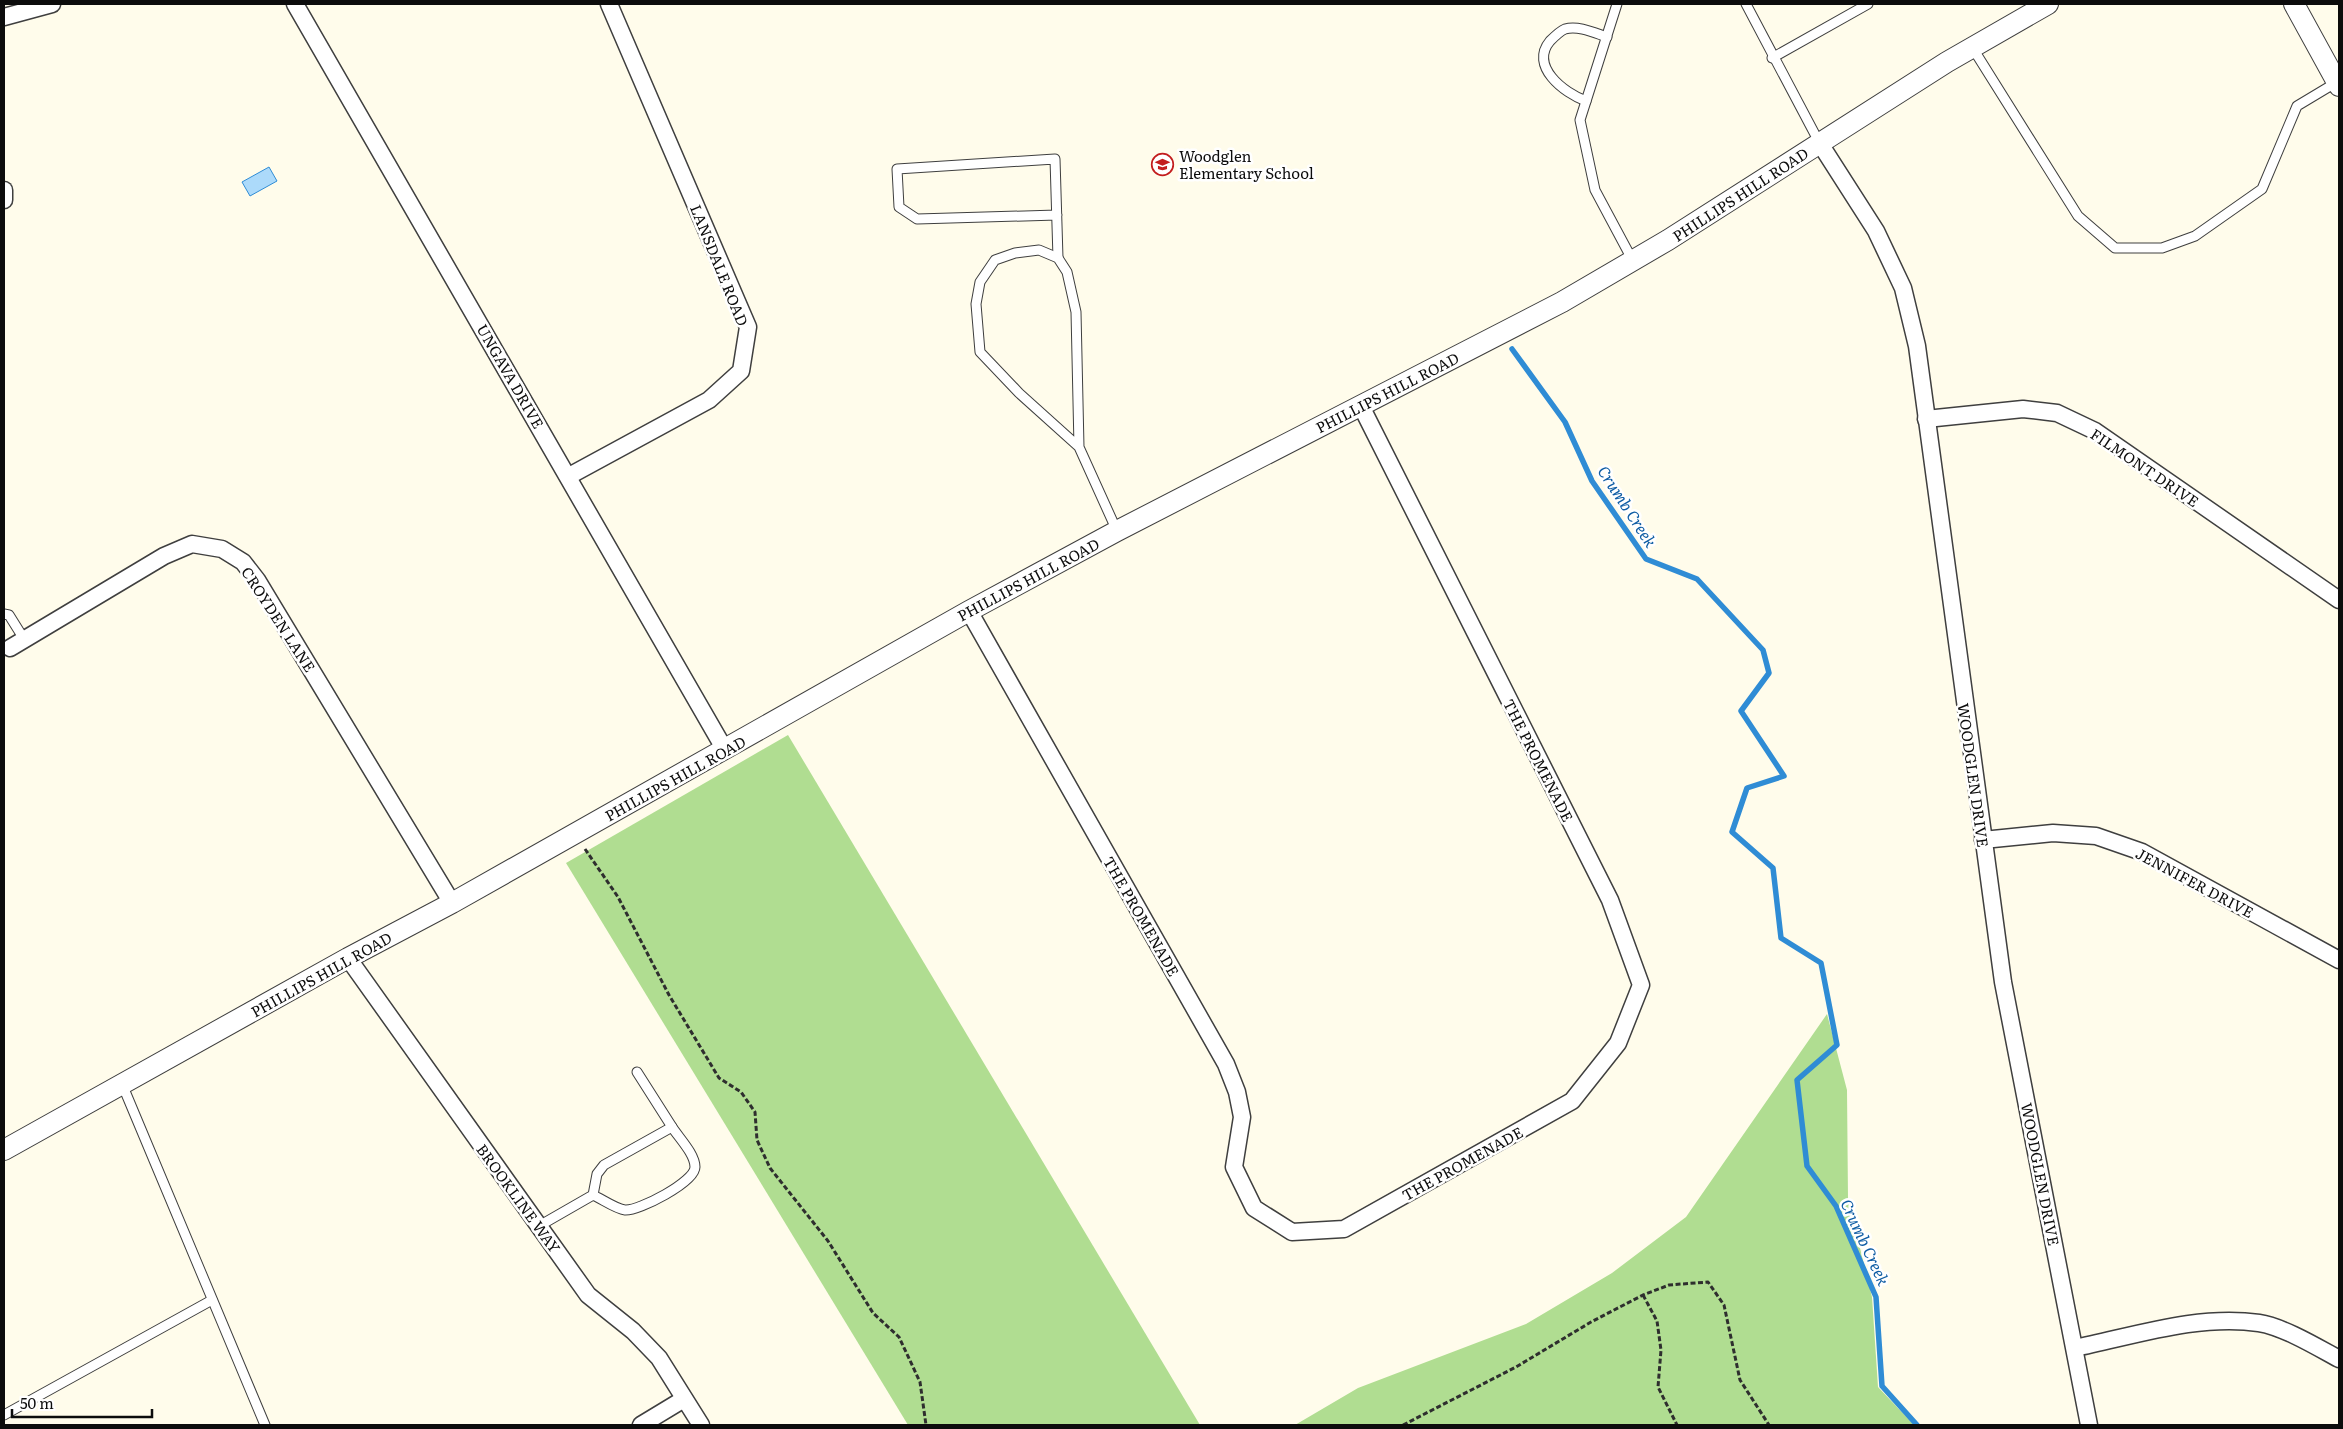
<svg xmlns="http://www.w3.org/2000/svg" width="2343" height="1429" viewBox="0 0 2343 1429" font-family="Literata,serif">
<rect width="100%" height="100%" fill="#fffceb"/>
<g fill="#b0dd91">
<path d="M788,735l412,690h-292l-342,-562z"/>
<path d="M1827,1014l20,76 1,109 24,98 6,90 36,38h-619l63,-37 168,-64 86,-51 74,-56z"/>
</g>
<path fill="#acdafa" stroke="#2f8cd5" d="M269,167l8,14 -27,15 -8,-14z"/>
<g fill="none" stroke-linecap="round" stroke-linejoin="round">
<path stroke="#2f8cd5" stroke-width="5.5" d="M1512,349l53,73 27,59 54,78 51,20 66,71 6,23 -28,38 43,65 -37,12 -15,44 41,36 8,70 40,25 16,82 -40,35 10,86 29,40 40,91 6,89 35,39"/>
<defs>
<g id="service">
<path d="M1617,4l-37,116 15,70 38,71"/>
<path d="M1746,4l73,138"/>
<path d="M1972,47l106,169 37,32h47l33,-12 67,-47 35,-83 40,-24"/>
<path d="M1772,58l96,-54"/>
<path d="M1586,101c-22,-8 -57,-35 -36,-60 4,-4 10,-10 15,-12 13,-4 30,4 42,8"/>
<path d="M1057,215l-140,4 -18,-12 -2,-38 158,-10 3,99"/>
<path d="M1079,447l-60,-54 -39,-41 -4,-48 4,-22 15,-22 20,-7 24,-3 19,8 9,14 9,40 3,135 38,84"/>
<path d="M4,614l5,1 15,24"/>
<path d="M637,1072l35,55"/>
<path d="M122,1084l143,341"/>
<path d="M539,1226l54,-31 4,-21 7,-9 68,-38c7,11 23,27 23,40 0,15 -56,44 -70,43 -9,-1 -23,-11 -32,-15"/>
<path d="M4,1415l208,-115"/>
</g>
<g id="minor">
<path d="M295,4l430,746"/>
<path d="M4,17l48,-13"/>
<path d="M1819,142l57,89 27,57 14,58 86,636 86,443"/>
<path d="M4,190v10"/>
<path d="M1926,419l97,-10 34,4 38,18 244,169"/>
<path d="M569,476l140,-76 32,-29 7,-44 -139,-323"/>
<path d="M969,611l257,453 11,28 5,25 -8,50 20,41 38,24 52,-3 228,-128 46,-58 23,-58 -31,-85 -249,-494"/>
<path d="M10,648l154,-92 28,-12 30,5 21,13 14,18 195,323"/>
<path d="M1983,840l70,-7 43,3 46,16 197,108"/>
<path d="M348,958l240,337 45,36 26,27 42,67"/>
<path d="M2075,1348c59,-12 123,-34 184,-25 25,4 58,24 80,36"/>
<path d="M641,1425l43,-26"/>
</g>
<g id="tertiary">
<path d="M2294,4l45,82"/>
<path d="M4,1150l344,-192 104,-55 517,-292 148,-80 445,-229 106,-62 279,-178 101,-58"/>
</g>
</defs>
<use href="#service" stroke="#3f3f3f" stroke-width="11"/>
<use href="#minor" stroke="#3f3f3f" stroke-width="19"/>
<use href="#tertiary" stroke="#3f3f3f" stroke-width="22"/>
<g stroke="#2e2e2e" stroke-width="3" stroke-dasharray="5 2.5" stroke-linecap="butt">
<path d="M585,849l33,48 51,98 50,83 22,14 14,20 2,28 13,28 58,73 45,72 26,24 21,45 6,43"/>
<path d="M1643,1295l14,26 4,29 -3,37 19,38"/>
<path d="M1403,1425l113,-58 75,-45 52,-27 26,-10 39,-3 16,23 16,75 29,45"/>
</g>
<use href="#service" stroke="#fff" stroke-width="9"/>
<use href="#minor" stroke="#fff" stroke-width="16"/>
<use href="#tertiary" stroke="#fff" stroke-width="20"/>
</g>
<defs>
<symbol id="school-ring" viewBox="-11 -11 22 22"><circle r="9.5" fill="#fff" stroke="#c31d1e" stroke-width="1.5"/><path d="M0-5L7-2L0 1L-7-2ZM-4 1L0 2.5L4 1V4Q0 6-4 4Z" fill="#c31d1e"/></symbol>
</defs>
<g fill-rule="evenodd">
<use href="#school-ring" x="1150" y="152" width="25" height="25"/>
</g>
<g text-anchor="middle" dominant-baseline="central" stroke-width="5" stroke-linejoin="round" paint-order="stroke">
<g font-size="15" fill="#0c0c0c" stroke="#fff" text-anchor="start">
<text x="1179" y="155">Woodglen<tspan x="1179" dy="17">Elementary School</tspan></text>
</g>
<g font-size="15" fill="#0c0c0c" stroke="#fff">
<text transform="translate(1740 194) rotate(-33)">PHILLIPS HILL ROAD</text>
<text transform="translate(720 265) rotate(68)">LANSDALE ROAD</text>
<text transform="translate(511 376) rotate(60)">UNGAVA DRIVE</text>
<text transform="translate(1387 392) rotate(-27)">PHILLIPS HILL ROAD</text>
<text transform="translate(2145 467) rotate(34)">FILMONT DRIVE</text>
<text transform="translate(1028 579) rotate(-28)">PHILLIPS HILL ROAD</text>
<text transform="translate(279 619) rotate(57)">CROYDEN LANE</text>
<text transform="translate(1539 760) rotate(63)">THE PROMENADE</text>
<text transform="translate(1974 775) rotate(82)">WOODGLEN DRIVE</text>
<text transform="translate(675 778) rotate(-29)">PHILLIPS HILL ROAD</text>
<text transform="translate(2195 882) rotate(28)">JENNIFER DRIVE</text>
<text transform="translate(1142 916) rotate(60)">THE PROMENADE</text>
<text transform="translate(321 974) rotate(-29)">PHILLIPS HILL ROAD</text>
<text transform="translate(1462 1163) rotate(-29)">THE PROMENADE</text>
<text transform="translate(2041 1174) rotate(79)">WOODGLEN DRIVE</text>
<text transform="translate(519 1198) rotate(54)">BROOKLINE WAY</text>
</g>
<g font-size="16" font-style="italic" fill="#0f5da4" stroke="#fff">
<text transform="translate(1628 506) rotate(57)">Crumb Creek</text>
<text transform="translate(1866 1242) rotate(65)">Crumb Creek</text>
</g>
</g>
<rect width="2343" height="1429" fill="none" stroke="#0c0c0c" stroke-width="10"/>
<path d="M12 1409v8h140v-8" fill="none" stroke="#0c0c0c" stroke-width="2.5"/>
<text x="20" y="1409" font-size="15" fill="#0c0c0c" stroke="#ffffff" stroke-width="4" paint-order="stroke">50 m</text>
</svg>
